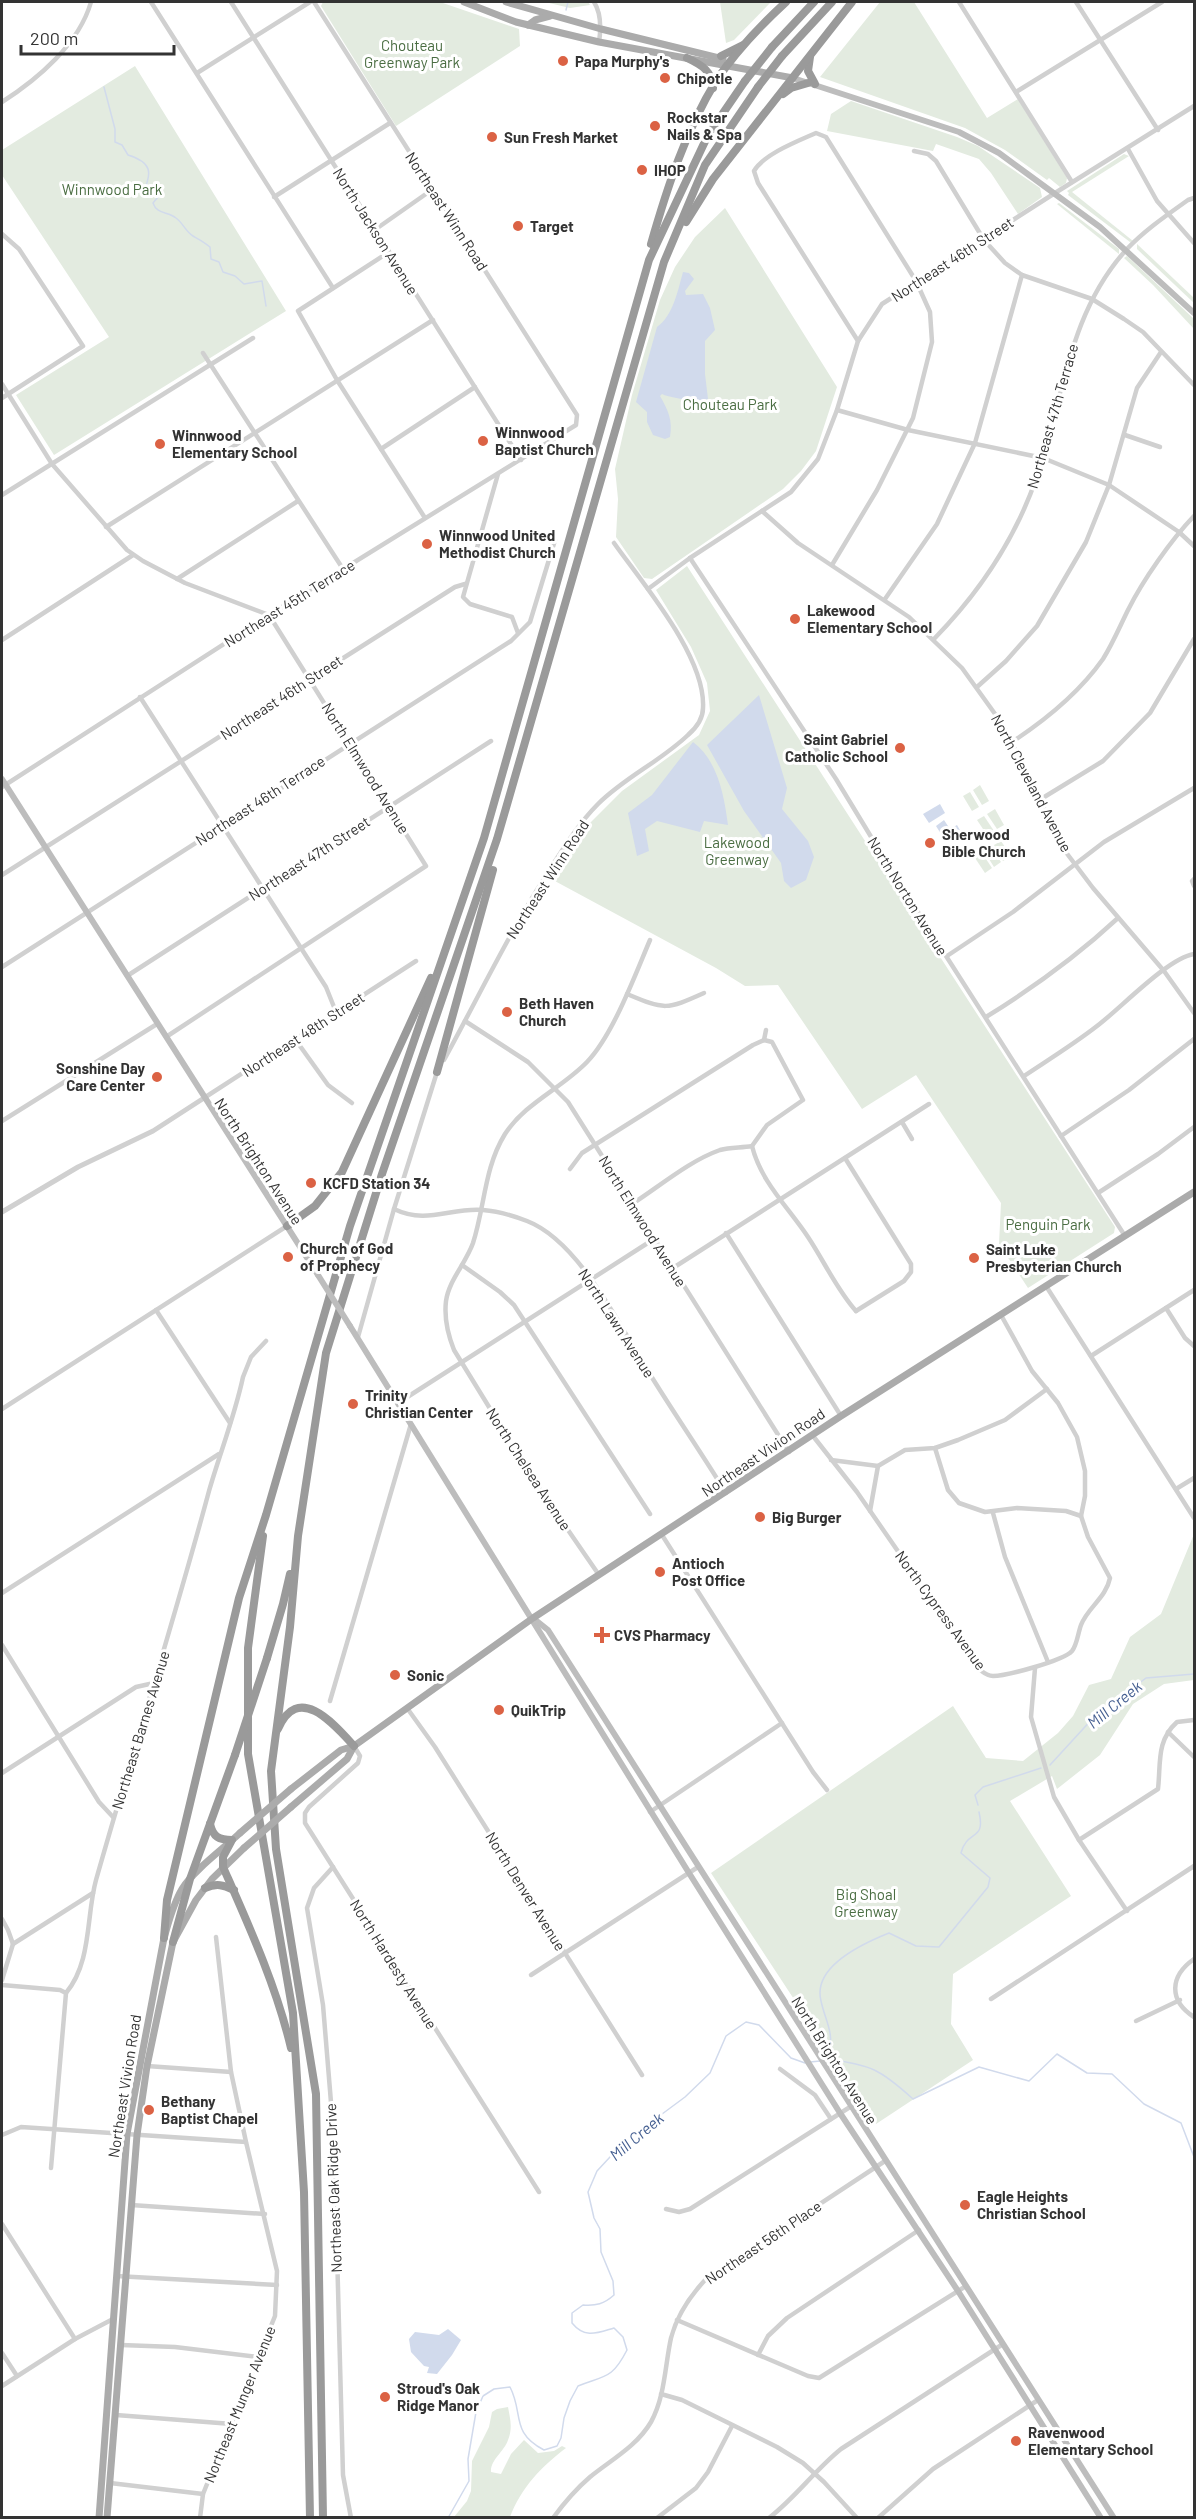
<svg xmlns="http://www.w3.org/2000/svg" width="1196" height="2519" viewBox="0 0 1196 2519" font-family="Barlow,sans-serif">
<rect width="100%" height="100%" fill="#fff"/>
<g fill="#e3ebe0">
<path d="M323,2h117l79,27 1,17 -124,80 -75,-120z"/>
<path d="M545,2h43l2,3 -20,3z"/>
<path d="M720,2h51l-37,38 -8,3z"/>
<path d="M880,2h34l73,116 31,-19 49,79 -1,5 -6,4 -11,-9 -2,2 -42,-30 -40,-22 -145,-51z"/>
<path d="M135,66l151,245 -232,144 -38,-60 93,-58 -107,-162v-25z"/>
<path d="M851,101l106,36 21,9 62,42 2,9 -24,17 -27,-41 -12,-14 -43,-15 -3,7 -106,-20 4,-17z"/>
<path d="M1124,154l5,2 -57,36 61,49 -3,1 -62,-47 1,-2 -2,-2z"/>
<path d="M1059,203l60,46v5l-62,-50z"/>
<path d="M725,208l112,179 -21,64 -15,20 -18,18 -131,90 -8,-1 -28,-41 2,-38 -3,-30 17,-74 28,-95 15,-33 20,-30z"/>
<path d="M1137,244l57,54v5l-57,-54z"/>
<path d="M1127,256l67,63v10l-41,-44 -29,-27z"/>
<path d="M687,566l428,661 -1,6 -86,55 -29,-44 2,-41 -85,-128 -54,34 -84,-124 -33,1 -29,-18 -163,-88 31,-51 38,-38 77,-56 11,-24 -3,-28 -16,-36 -35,-57z"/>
<path d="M980,785l9,16 -7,4 -9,-15z"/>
<path d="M970,792l9,15 -7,4 -9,-15z"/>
<path d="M995,809l9,16 -7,4 -10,-15z"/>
<path d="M984,816l10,15 -7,4 -10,-15z"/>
<path d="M1001,841l10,15 -8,5 -9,-16z"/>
<path d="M991,847l10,15 -7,5 -10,-16z"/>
<path d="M982,853l10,15 -7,5 -10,-15z"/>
<path d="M1194,1534v146l-30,4 -31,20 -33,51 -43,34 -5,-13 -42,25 61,95 -118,78 -2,50 22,36 -97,64 -165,-251 242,-167 33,52 37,3 35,-28 15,-17 16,-31 22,-6 19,-42 31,-23z"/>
<path d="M508,2407c2,11 5,21 0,33 -4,12 -18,20 -17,32l10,2 10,-20 13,-14 14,13 16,-2 8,-5 4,2c-25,19 -45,40 -56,69h-56l13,-16 4,-10 1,-30 17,-34 3,-15 5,-3z"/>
</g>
<g fill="#d1daec">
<path d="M683,272l6,1 5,6 -9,12 1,4 17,-1 7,14 5,22 -10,11v33l3,25c-8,4 -38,-1 -46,-5l-2,2c8,14 13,24 10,41l-5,2 -12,-4 -6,-13v-10l-11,-10 21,-75c16,-11 21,-37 26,-55z"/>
<path d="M759,695l28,93 -5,21 26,32 6,16 -8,23 -15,8 -7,-7 -3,-18 -37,-52 -37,-66z"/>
<path d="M693,742c25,19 31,53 35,83l-24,-4 -4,11 -43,-11 -12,8 4,22 -12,5 -9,-43 24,-18z"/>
<path d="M940,804l5,9 -16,10 -6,-9z"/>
<path d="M944,820l6,9 7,-4 4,7 -15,10 -10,-16z"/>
<path d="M448,2329l13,11 -9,15 -15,19 -10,-1 2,-6 -5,-1 -13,-14 -2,-13 6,-7 24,3z"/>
</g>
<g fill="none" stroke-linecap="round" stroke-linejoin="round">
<g stroke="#d1daec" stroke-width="1.5">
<path d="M566,10l2,-8"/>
<path d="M104,87l11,42v13l7,3 6,10c23,7 25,17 15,37h9l6,5 -5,6c4,12 15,8 23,15 7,5 10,14 17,18 7,4 11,6 17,11l1,12 8,3 4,10 12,4 9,8 18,-3 4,25"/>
<path d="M1050,1765l44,-48 52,-39 48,-4"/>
<path d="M978,1805l-3,-10 8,-8 58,-19"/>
<path d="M828,2059c43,6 52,10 85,40l66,-32 50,14 28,-27 30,19 25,1 32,30 37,19 13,34"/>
<path d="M824,2060l3,-1c9,-25 -1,-35 -6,-58 -9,-35 43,-58 68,-68l27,13 23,1 49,-60 2,-9 -29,-25c6,-24 25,-11 18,-41"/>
<path d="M810,2062l10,-1"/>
<path d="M448,2518l21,-37 -1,-22 8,-47 7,-16 11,-7 16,-2c14,27 0,45 34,63l13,-4 4,-8 3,-20 6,-17 8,-15c28,-11 34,-7 49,-36l-4,-13 -9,-9c-17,5 -29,11 -42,-5v-10l11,-8c13,1 21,-1 31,-10l-1,-14 -12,-29 -1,-23 -6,-11 -6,-26 9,-21 26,-28 62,-46 25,-24 16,-37 20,-14 13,3 32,33 14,5"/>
</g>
<g stroke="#d0d0d0" stroke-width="4.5">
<path d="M151,2l182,286"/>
<path d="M231,2l290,458"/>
<path d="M594,2c7,11 7,27 5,40"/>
<path d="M959,2l113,180"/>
<path d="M1076,2l82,128"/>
<path d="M197,73l113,-71"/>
<path d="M1016,92l146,-90"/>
<path d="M2,102c36,-23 77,-58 89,-100"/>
<path d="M1128,149l29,52 37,42"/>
<path d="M914,151l14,3 8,7 48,79 21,23 17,12 70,24 32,20 19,13 51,53"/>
<path d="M274,197l116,-74"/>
<path d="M376,229l57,-40"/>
<path d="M2,234l17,15 64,97 -81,52"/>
<path d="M389,252l-91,59 39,69 88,138"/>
<path d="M203,353l140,216"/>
<path d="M2,384l50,80 75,86 16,11 42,22 84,32 157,251 -260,171"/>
<path d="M837,410l71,20 135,28 66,27 70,47 15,14"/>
<path d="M1125,435l35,12"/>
<path d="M381,449l94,-62"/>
<path d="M498,474l-35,123 7,7 42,13 6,16"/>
<path d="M2,495l251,-157"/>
<path d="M762,511l36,32 111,74 53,51 41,57 62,126 28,37 71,83 30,42"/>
<path d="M106,527l327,-207"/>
<path d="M690,558l146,221 57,94 232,363"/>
<path d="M832,565l45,-75 36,-72 19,-76 -2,-30 -14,-31 -90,-144 -10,-4c-18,8 -52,21 -62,38l4,12 100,158"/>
<path d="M177,579l121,-78"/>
<path d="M648,589l42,-31 101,-66 27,-33 19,-49 21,-69 24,-37 173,-111 139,-87"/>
<path d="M885,599l52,-75 38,-81 47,-168"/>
<path d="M934,639c44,-45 81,-100 102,-160 27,-79 32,-166 91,-230 18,-19 40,-34 61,-49l6,-2"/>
<path d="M2,640l131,-85"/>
<path d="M977,687l29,-26 31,-35 49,-84 23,-57 28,-97 24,-36"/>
<path d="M140,697l186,290 10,25"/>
<path d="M1012,742c35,-23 67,-49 91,-83 10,-16 17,-33 25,-49 15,-30 43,-70 66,-94"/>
<path d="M2,787l267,-172 307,-190 1,-10 -263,-413"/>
<path d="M1041,799l62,-38 47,-48 44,-74"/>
<path d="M2,875l453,-288 10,-3"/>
<path d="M1194,879l-2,2 2,5"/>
<path d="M947,956l66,-44 91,-70 90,-54"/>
<path d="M2,967l509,-326 19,-19 25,-82"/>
<path d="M127,976l364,-235"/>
<path d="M627,994c38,16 39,16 77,-1"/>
<path d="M986,1017c47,-29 91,-61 132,-99"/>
<path d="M465,1021l63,41 40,40 221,350"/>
<path d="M295,1039l33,46 24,18"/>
<path d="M764,1040l2,-10"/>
<path d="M444,1060c36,-66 67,-131 108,-194 14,-22 28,-44 46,-62 27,-27 63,-43 90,-69 8,-7 15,-16 15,-27 3,-51 -60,-124 -89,-165"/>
<path d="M1024,1076c24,-16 50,-32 73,-50 24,-18 71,-68 97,-72"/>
<path d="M204,1098l212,-137"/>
<path d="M2,1121l155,-97"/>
<path d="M902,1122l10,17"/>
<path d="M1061,1136l68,-46 65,-51"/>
<path d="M752,1146c9,36 36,61 56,91 16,24 29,53 48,74"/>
<path d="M845,1158l66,106v8l-7,9 -48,30"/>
<path d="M570,1169l12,-16 171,-108 11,-5"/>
<path d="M1098,1193l60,-39 36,-27"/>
<path d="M632,1204c28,-18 57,-43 88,-54 11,-3 21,-2 32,-4l15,-21 36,-25 -31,-58 -8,-2"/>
<path d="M394,1209c33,16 57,-2 89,1 13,1 31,6 44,11 52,20 92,104 121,150 25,41 53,81 78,122"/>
<path d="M726,1233l115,183"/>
<path d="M462,1265l38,27 14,13 136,209"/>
<path d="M673,1268l256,-164"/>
<path d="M1046,1286l148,232"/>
<path d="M1166,1308l19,30 9,8"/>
<path d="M156,1310l74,113"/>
<path d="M358,1337l36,-128 43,-137"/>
<path d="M1091,1356l103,-66"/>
<path d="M398,1403l256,-164"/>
<path d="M2,1409l285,-183"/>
<path d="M813,1436l44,56 123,178c4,3 8,6 13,6 13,0 70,-15 79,-25 5,-6 6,-18 9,-26 7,-18 25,-27 29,-47l-22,-41 -7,-21 4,-20v-25l-8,-34 -19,-34 -26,-32 -31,-56"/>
<path d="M935,1448l13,42 11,13 26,9 32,-4 49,3 15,5"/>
<path d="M831,1460l47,6 27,-16 30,-2 23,-8 47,-20 42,-31"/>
<path d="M1176,1489l18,-11"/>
<path d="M870,1511l8,-45"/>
<path d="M993,1513l12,44 43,105"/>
<path d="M662,1535l151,237 14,18"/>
<path d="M599,1575l-62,-90 -83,-135c-6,-15 -10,-32 -8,-49 3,-21 20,-38 27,-58 12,-37 11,-75 32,-109 20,-31 57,-46 82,-72 26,-27 48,-87 63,-122"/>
<path d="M2,1593l217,-139"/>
<path d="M2,1645l97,157 14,15"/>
<path d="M1035,1668l-4,49 23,80 25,43 48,71"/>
<path d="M330,1701l81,-277"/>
<path d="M407,1708l28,39 207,328"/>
<path d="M1168,1732l26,25"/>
<path d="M354,1746l6,10 -2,7 -49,44 -4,6v10l234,369"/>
<path d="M2,1773l134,-86 18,-4"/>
<path d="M650,1812l132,-89"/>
<path d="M1079,1840l79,-51c3,-26 -2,-48 19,-67l17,-2"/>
<path d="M333,1867l-19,21 -7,20 16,97 11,134 9,336 8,43"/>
<path d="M2,1919l6,11 5,14"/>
<path d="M13,1944l80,-51"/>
<path d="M1194,1959c-24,17 -26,41 0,58"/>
<path d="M531,1975l167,-108"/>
<path d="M2,1980l11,-36"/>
<path d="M2,1985l58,5 6,3"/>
<path d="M991,1999l203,-133"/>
<path d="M1136,2021l44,-21"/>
<path d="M147,2066l84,6"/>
<path d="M780,2069l35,26 16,24"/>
<path d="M2,2135l19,-8 225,15"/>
<path d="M51,2168l15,-175c26,-31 20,-77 30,-113 37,-130 78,-259 113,-389 11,-38 26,-76 34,-114l8,-20 15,-16"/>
<path d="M131,2205l134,9"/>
<path d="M666,2209l13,3 11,-3 160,-102"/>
<path d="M2,2224l73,115"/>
<path d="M116,2276l161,9"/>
<path d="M677,2320l131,56 11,2 147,-92"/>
<path d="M121,2345l54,2 83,10"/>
<path d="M2,2353l15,23"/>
<path d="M758,2355l10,-19 19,-18 132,-88"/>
<path d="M2,2386l73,-47 38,-20"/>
<path d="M661,2394l21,6 95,47 26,16 21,19 33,36"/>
<path d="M116,2415l116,9"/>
<path d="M110,2483l93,11"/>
<path d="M200,2518l3,-24 72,-178 2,-45 -31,-129 -15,-70 -15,-135"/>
<path d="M553,2518c11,-15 23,-29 37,-41 21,-17 47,-31 61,-55 14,-25 14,-57 20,-84 6,-23 19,-42 35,-59l179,-118"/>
<path d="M657,2518l39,-30 12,-16 24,-46"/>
<path d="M769,2518c27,-21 46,-48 72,-69l162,-105"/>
<path d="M878,2518l55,-49 105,-69"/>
</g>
<path stroke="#d0d0d0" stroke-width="5" d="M2,1212l76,-45 75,-36 51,-33"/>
<g stroke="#bdbdbd" stroke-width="6">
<path d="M793,78l166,54 40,21 101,74 94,86"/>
<path d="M2,779l316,496"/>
<path d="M350,1326l339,547 151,240 118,178 143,227"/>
<path d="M533,1618l15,12 566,888"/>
</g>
<g stroke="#ababab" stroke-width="7">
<path d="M464,2l52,20 83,20 194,36"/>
<path d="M506,2l95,27 122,30"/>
<path d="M528,25l7,-5 15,-4"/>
<path d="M291,1789l50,-39 13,-4 179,-128 308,-202 353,-224"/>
<path d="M291,1807l56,-48 7,-13"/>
<path d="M99,2518l28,-384 37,-196c5,-17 9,-34 18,-49 11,-18 42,-41 58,-56"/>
<path d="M107,2518l30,-383 10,-69 26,-124 23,-42 16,-21 32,-31"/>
</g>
<g stroke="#9a9a9a" stroke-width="8">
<path d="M772,47l42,-45"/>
<path d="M721,56l22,-11"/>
<path d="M782,56l50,-54"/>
<path d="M810,57l-2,14 7,13"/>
<path d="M687,58c15,7 25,13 26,30"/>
<path d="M783,94l8,-6 17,-5"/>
<path d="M686,222l27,-43 139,-177"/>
<path d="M651,244c16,-56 35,-114 65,-163 19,-29 45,-56 70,-79"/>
<path d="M437,1072l56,-202"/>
<path d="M287,1226l28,-20 27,-34 89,-194"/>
<path d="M263,1536l-15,112v106l45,259 11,179 6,326"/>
<path d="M267,1658l16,-54 7,-30"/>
<path d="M278,1729c20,-47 56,-5 76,17"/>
<path d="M210,1824c3,13 9,16 22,16l-9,17v10c26,59 53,118 68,181"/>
<path d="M205,1888c12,-5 18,-3 29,2"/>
<path d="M164,1938l3,-38 72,-302 27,-83 84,-289 134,-388 165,-578 59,-125 37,-54"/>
<path d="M173,1942l17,-63 45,-124"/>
<path d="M323,2518l-7,-424 -40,-245 -5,-78 19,-144 8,-91 28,-183 56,-179 115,-335 167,-577 41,-97 53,-78"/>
</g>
<path stroke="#bdbdbd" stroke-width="6" d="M318,1275l32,51"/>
<g stroke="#ababab" stroke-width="7">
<path d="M240,1833l51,-44"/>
<path d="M244,1848l47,-41"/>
</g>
<g stroke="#9a9a9a" stroke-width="8">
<path d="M745,81l27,-34"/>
<path d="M758,87l24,-31"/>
<path d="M235,1755l32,-97"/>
</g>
</g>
<g fill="#db6244" stroke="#fff" stroke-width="2">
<circle cx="563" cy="61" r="6"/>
<circle cx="665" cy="78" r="6"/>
<circle cx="655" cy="126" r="6"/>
<circle cx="492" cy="137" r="6"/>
<circle cx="642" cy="170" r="6"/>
<circle cx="518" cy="226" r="6"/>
<circle cx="483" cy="441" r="6"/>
<circle cx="160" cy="444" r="6"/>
<circle cx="427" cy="544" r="6"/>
<circle cx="795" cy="619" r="6"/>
<circle cx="900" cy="748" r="6"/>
<circle cx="930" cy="843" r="6"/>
<circle cx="507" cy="1012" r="6"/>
<circle cx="157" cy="1077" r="6"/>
<circle cx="311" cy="1183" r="6"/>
<circle cx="288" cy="1257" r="6"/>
<circle cx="974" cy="1258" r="6"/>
<circle cx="353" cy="1404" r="6"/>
<circle cx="760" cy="1517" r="6"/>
<circle cx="660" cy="1572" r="6"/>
<path d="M599 1626h6v6h6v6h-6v6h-6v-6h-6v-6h6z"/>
<circle cx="395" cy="1675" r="6"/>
<circle cx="499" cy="1710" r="6"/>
<circle cx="149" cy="2110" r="6"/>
<circle cx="965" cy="2205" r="6"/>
<circle cx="385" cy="2397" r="6"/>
<circle cx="1016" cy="2441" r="6"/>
</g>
<g text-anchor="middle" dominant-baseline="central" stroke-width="6" stroke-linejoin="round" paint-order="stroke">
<g font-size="15" fill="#4a6d42" stroke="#fff">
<text x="412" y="45">Chouteau<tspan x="412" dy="17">Greenway Park</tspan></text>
<text x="112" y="189">Winnwood Park</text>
<text x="730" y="404">Chouteau Park</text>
<text x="737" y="842">Lakewood<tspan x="737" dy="17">Greenway</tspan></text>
<text x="1048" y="1224">Penguin Park</text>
<text x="866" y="1894">Big Shoal<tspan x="866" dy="17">Greenway</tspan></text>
</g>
<g font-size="15" font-weight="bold" fill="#333" stroke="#fff" text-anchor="start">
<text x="575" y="61">Papa Murphy's</text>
<text x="677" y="78">Chipotle</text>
<text x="667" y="117">Rockstar<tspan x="667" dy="17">Nails &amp; Spa</tspan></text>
<text x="504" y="137">Sun Fresh Market</text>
<text x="654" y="170">IHOP</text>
<text x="530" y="226">Target</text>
<text x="495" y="432">Winnwood<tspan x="495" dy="17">Baptist Church</tspan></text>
<text x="172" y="435">Winnwood<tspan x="172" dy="17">Elementary School</tspan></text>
<text x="439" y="535">Winnwood United<tspan x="439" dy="17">Methodist Church</tspan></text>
<text x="807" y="610">Lakewood<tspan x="807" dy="17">Elementary School</tspan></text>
<text x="888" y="739" text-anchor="end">Saint Gabriel<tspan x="888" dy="17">Catholic School</tspan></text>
<text x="942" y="834">Sherwood<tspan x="942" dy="17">Bible Church</tspan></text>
<text x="519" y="1003">Beth Haven<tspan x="519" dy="17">Church</tspan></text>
<text x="145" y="1068" text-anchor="end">Sonshine Day<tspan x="145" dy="17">Care Center</tspan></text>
<text x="323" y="1183">KCFD Station 34</text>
<text x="300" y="1248">Church of God<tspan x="300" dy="17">of Prophecy</tspan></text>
<text x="986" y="1249">Saint Luke<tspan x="986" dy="17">Presbyterian Church</tspan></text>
<text x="365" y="1395">Trinity<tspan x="365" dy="17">Christian Center</tspan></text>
<text x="772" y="1517">Big Burger</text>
<text x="672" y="1563">Antioch<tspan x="672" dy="17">Post Office</tspan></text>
<text x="614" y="1635">CVS Pharmacy</text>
<text x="407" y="1675">Sonic</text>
<text x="511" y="1710">QuikTrip</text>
<text x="161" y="2101">Bethany<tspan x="161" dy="17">Baptist Chapel</tspan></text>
<text x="977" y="2196">Eagle Heights<tspan x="977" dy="17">Christian School</tspan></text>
<text x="397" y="2388">Stroud's Oak<tspan x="397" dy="17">Ridge Manor</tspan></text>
<text x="1028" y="2432">Ravenwood<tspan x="1028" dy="17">Elementary School</tspan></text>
</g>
<g font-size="15" fill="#333" stroke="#fff">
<text transform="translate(447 211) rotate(57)">Northeast Winn Road</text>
<text transform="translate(376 231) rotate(58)">North Jackson Avenue</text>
<text transform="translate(952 259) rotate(-33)">Northeast 46th Street</text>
<text transform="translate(1052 416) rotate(-74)">Northeast 47th Terrace</text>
<text transform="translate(289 603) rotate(-32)">Northeast 45th Terrace</text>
<text transform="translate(281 697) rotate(-33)">Northeast 46th Street</text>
<text transform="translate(366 768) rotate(58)">North Elmwood Avenue</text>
<text transform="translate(1032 783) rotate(62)">North Cleveland Avenue</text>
<text transform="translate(260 800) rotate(-33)">Northeast 46th Terrace</text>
<text transform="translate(309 858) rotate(-33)">Northeast 47th Street</text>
<text transform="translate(547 879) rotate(-57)">Northeast Winn Road</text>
<text transform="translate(908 896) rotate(58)">North Norton Avenue</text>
<text transform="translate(303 1034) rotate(-33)">Northeast 48th Street</text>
<text transform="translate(259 1161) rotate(57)">North Brighton Avenue</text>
<text transform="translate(643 1221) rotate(58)">North Elmwood Avenue</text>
<text transform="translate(617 1323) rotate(57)">North Lawn Avenue</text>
<text transform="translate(763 1452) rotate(-34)">Northeast Vivion Road</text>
<text transform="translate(529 1469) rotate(57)">North Chelsea Avenue</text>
<text transform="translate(941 1610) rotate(54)">North Cypress Avenue</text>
<text transform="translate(140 1730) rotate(-73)">Northeast Barnes Avenue</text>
<text transform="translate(526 1891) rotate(58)">North Denver Avenue</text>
<text transform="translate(394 1964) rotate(58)">North Hardesty Avenue</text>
<text transform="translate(835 2060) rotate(58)">North Brighton Avenue</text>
<text transform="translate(124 2086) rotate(-81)">Northeast Vivion Road</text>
<text transform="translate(333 2188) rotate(-92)">Northeast Oak Ridge Drive</text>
<text transform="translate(763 2242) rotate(-34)">Northeast 56th Place</text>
<text transform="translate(239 2404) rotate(-68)">Northeast Munger Avenue</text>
</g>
<g font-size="16" font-style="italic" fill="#455f91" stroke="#fff">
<text transform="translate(1114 1704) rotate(-39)">Mill Creek</text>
<text transform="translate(636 2136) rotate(-40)">Mill Creek</text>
</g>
</g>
<rect width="1196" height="2519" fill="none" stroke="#333333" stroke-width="6"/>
<path d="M21 45v9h153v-9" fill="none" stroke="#333333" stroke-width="3"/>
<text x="30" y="45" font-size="18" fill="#333333" stroke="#ffffff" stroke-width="4.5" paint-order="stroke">200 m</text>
</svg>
